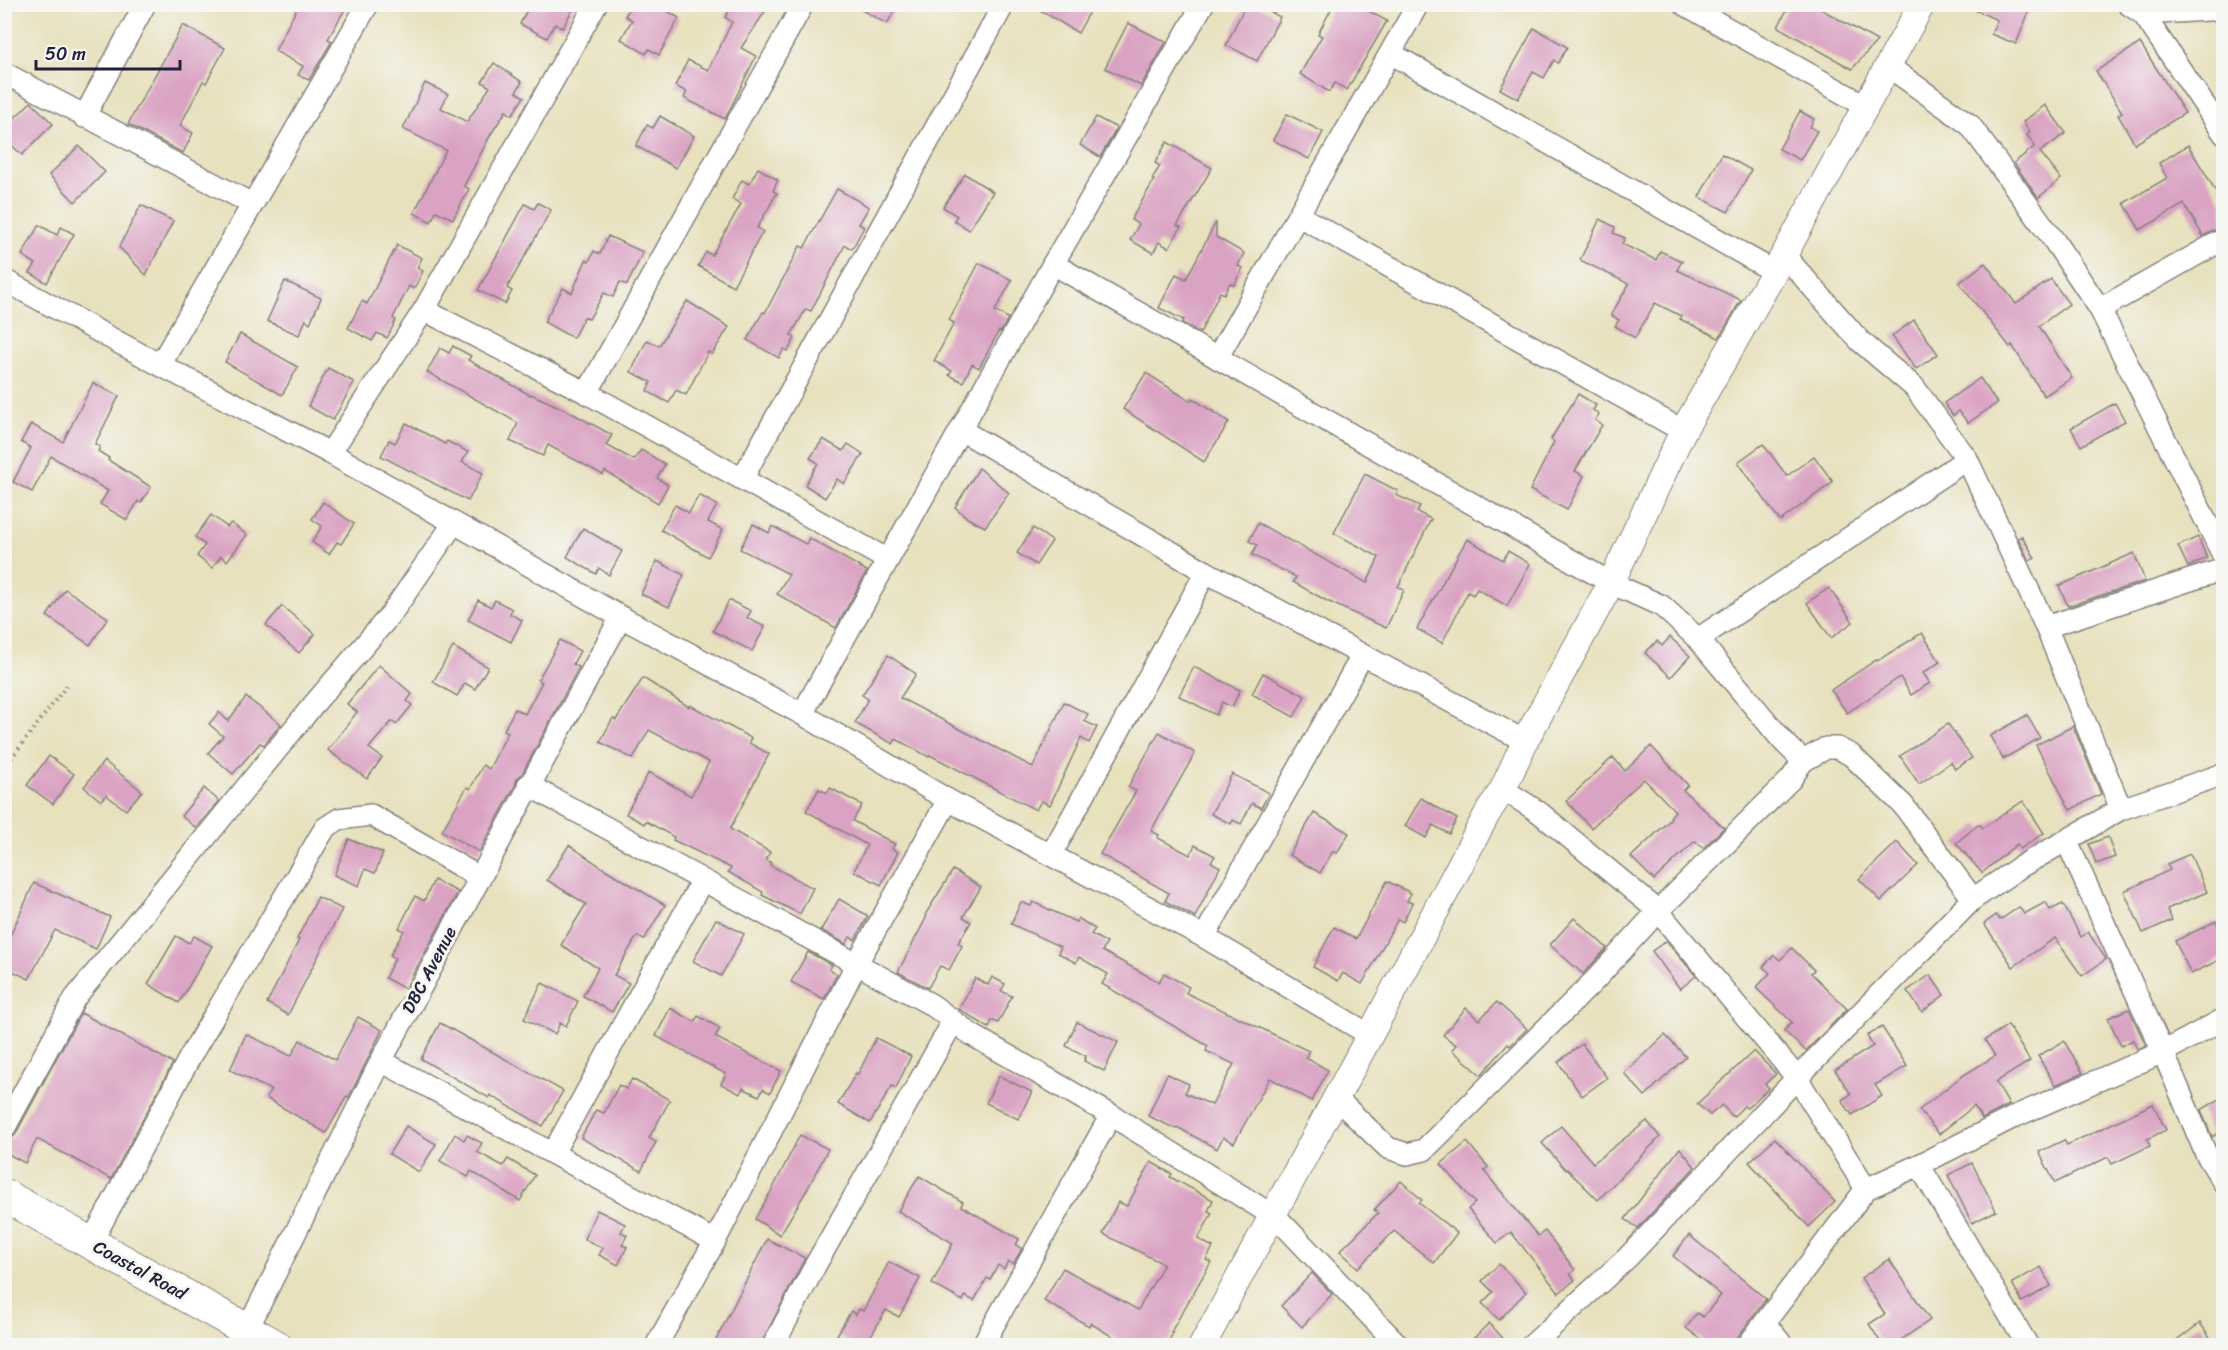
<svg xmlns="http://www.w3.org/2000/svg" width="2228" height="1350" viewBox="0 0 2228 1350" font-family="Sriracha,sans-serif">
<rect width="100%" height="100%" fill="#f6f6f2"/>
<filter id="ink" filterUnits="userSpaceOnUse"><feTurbulence type="fractalNoise" baseFrequency=".0167" numOctaves="2"/><feDisplacementMap in="SourceGraphic" scale="12" xChannelSelector="R" yChannelSelector="G"/><feConvolveMatrix kernelMatrix="1 2 1 2 8 2 1 2 1" color-interpolation-filters="sRGB"/></filter>
<filter id="wash" filterUnits="userSpaceOnUse"><feTurbulence type="fractalNoise" baseFrequency=".008" numOctaves="4" result="noise"/><feDisplacementMap in="SourceGraphic" scale="24" xChannelSelector="R" yChannelSelector="G"/><feGaussianBlur stdDeviation="1.35" result="paint"/><feColorMatrix in="noise" values="0 0 0 0 0 0 0 0 0 0 0 0 0 0 0 0 0 1.4 0 .05"/><feComposite in="paint" operator="in"/></filter>
<g filter="url(#wash)">
<rect width="100%" height="100%" fill="#e8e1be"/>
<g id="blocks">
<g fill="#daa2c3">
<path d="M299,4h49l-20,35 4,2 -23,39 -11,-5 5,-9 -28,-15z"/>
<path d="M530,4h45l-12,24 -8,-4 -8,14 -27,-14z"/>
<path d="M632,4h24l23,14 -20,37 -10,-6 -3,5 -25,-15 11,-19 -7,-4z"/>
<path d="M733,4h37l-29,44 15,8 -31,63 -41,-21 3,-6 -12,-6 13,-26 20,10 24,-48 -7,-5z"/>
<path d="M851,4h47l-11,20z"/>
<path d="M1030,4h64l-16,29z"/>
<path d="M1246,4h10l24,13 -23,44 -31,-16z"/>
<path d="M1334,4h22l31,17 -40,69 -12,-7 -6,9 -29,-18 22,-38 -4,-2z"/>
<path d="M1790,4h22l65,37 -25,28 -74,-42z"/>
<path d="M1962,4h70l-16,40 -25,-10 6,-14z"/>
<path d="M1128,23l38,19 -25,44 -36,-18z"/>
<path d="M183,25l42,23 -19,35 -3,-2 -23,45 13,7 -10,20 -55,-29z"/>
<path d="M1534,28l33,19 -9,16 -4,-3 -10,18 -11,-6 -15,27 -18,-10z"/>
<path d="M2140,43l45,70 -50,31 -17,-29 4,-3 -26,-41z"/>
<path d="M494,63l28,19 -6,10 8,5 -12,18 -6,-4 -15,23 -27,52 5,3 -16,30 -17,-8 -5,11 -17,-9 32,-63 -43,-21 22,-46 23,11 -7,14 26,14 23,-35 -8,-5z"/>
<path d="M31,102l22,22 -31,31 -18,-17v-10z"/>
<path d="M2045,105l21,28 -26,19 21,27 -23,19 -24,-35 21,-17 -8,-11 3,-3 -7,-10z"/>
<path d="M1800,111l14,8 -4,8 7,4 -17,29 -21,-11z"/>
<path d="M1287,114l36,18 -14,27 -36,-19z"/>
<path d="M660,116l34,20 -18,32 -40,-22 11,-21 6,3z"/>
<path d="M1096,117l21,11 -17,29 -20,-12z"/>
<path d="M1167,142l45,26 -35,58 4,1 -12,21 -10,-6 -6,11 -23,-13 9,-16 -8,-4 23,-40 -2,-1 8,-13 -5,-3z"/>
<path d="M2188,145l35,58v23l-20,10 -19,-32 -44,26 -16,-27 43,-25 -8,-15z"/>
<path d="M79,146l26,26 -30,30 -26,-27z"/>
<path d="M1722,154l29,16 -23,42 -29,-15z"/>
<path d="M758,168l20,12 -5,11 4,2 -20,35 6,3 -30,55 -35,-20 8,-14 6,3 29,-51 -9,-5 10,-19 7,4z"/>
<path d="M965,174l28,18 -24,38 -15,-10 3,-4 -14,-9z"/>
<path d="M837,189l32,18 -10,17 5,3 -12,22 -7,-4 -34,66 -5,-2 -15,26 4,3 -7,13 -4,-2 -5,9 -32,-18 16,-28 2,1 35,-67 4,2z"/>
<path d="M538,203l13,7 -44,78 5,3 -7,13 -27,-14 47,-86 9,5z"/>
<path d="M141,205l32,16 -27,54 -27,-28z"/>
<path d="M1600,219l15,8 -2,6 12,5 -3,6 34,16 4,-9 22,10 -5,9 64,30 -22,38 -39,-19 1,-3 -26,-13 -20,35 -20,-12 4,-6 -8,-5 18,-31 -49,-24z"/>
<path d="M1216,222v15l28,16 -6,13 5,2 -9,17 -4,-2 -6,11 -4,-2 -20,41 -18,-10 2,-3 -25,-12 17,-34 10,5z"/>
<path d="M39,225l18,10 4,-8 13,7 -27,49 -17,-10 6,-9 -14,-9z"/>
<path d="M608,236l35,16 -16,33 -7,-3 -7,15 -9,-4 -15,26 -5,-2 -11,21 -29,-16 19,-34 9,5 14,-33 3,1 5,-10 6,3z"/>
<path d="M397,245l25,13 -5,10 6,3 -9,18 -5,-3 -16,32 3,2 -9,18 -10,-5 -5,8 -24,-13 14,-27 5,3z"/>
<path d="M979,263l33,17 -17,31 13,7 -7,14 -2,-1 -20,37 -7,-4 -9,18 -14,-7 3,-4 -18,-10 20,-38 -5,-3z"/>
<path d="M1985,263l31,41 35,-25 18,25 -30,22 33,52 -28,18 -32,-51 -2,2 -51,-64z"/>
<path d="M285,281l36,17 -11,25 -4,-3 -7,15 -32,-14z"/>
<path d="M687,301l42,26 -17,27 -4,-2 -22,43 -10,-5 -7,13 -22,-12 4,-9 -20,-10 16,-32 12,6z"/>
<path d="M1914,320l24,34 -22,15 -24,-33z"/>
<path d="M240,334l58,33 -16,28 -57,-33z"/>
<path d="M453,346l18,10 -3,4 62,35 1,-1 37,17 44,24 -6,10 28,15 7,-10 24,14 -8,14 11,7 -10,18 -53,-32 -2,4 -55,-30 -5,11 -33,-15 8,-18 -91,-51 13,-24 9,5z"/>
<path d="M328,368l26,14 -21,38 -25,-14z"/>
<path d="M1146,373l44,28 2,-3 37,24 -25,40 -81,-53z"/>
<path d="M1980,378l17,25 -29,20 -9,-12 -6,5 -9,-13z"/>
<path d="M93,383l26,13 -24,48 5,3 -2,4 11,7 -1,2 43,27 -10,16 -3,-2 -11,19 -27,-16 8,-13 -57,-35 -19,36 -19,-10 18,-34 -10,-6 10,-18 32,18z"/>
<path d="M1578,394l18,11 -3,5 6,4 -4,6 7,5 -27,46 9,5 -17,34 -37,-20 24,-48 -3,-3z"/>
<path d="M2115,403l10,18 -44,25 -10,-18z"/>
<path d="M406,423l39,21 2,-3 21,11 -6,10 21,11 -15,28 -87,-45 8,-16 6,3z"/>
<path d="M823,439l20,12 5,-7 15,10 -19,30 -7,-5 -12,19 -20,-13 13,-22 -8,-5z"/>
<path d="M1763,444l24,32 27,-20 19,26 -53,39 -42,-59z"/>
<path d="M979,468l30,25 -24,34 -16,-8 -14,-12z"/>
<path d="M1365,474l33,17 -2,4 24,11 -3,6 14,7 -33,68 6,3 -18,38 -59,-27 -34,-19 3,-5 -44,-22 5,-10 -8,-4 9,-18 109,60 12,-26 -45,-24z"/>
<path d="M699,495l18,10 -9,17 15,8 -15,27 -47,-27 14,-25 14,8z"/>
<path d="M323,502l31,22 -13,20 -4,-2 -8,12 -17,-12 10,-16 -10,-7z"/>
<path d="M211,515l16,12 4,-4 16,12 -20,26 -6,-5 -9,12 -15,-12 8,-11 -10,-8z"/>
<path d="M753,524l16,9 3,-7 34,18 3,-6 58,33 -31,57 -59,-34 12,-20 -49,-25z"/>
<path d="M583,528l39,23 -13,24 -10,-7 -3,6 -29,-17z"/>
<path d="M1033,528l19,13 -16,24 -19,-12z"/>
<path d="M2022,536l13,22 -6,3 -11,-23z"/>
<path d="M2198,537l9,21 -19,9 -10,-21z"/>
<path d="M1467,539l36,21 5,-9 22,13 -23,42 -30,-17 -4,6 -5,-3 -26,51 -25,-14z"/>
<path d="M2134,553l11,28 -77,25 -9,-20z"/>
<path d="M657,561l27,14 -15,32 -28,-13z"/>
<path d="M1829,588l24,34 -22,16 -24,-35z"/>
<path d="M65,589l43,29 -18,27 -43,-29z"/>
<path d="M478,600l13,7 4,-7 17,9 -2,5 12,6 -11,22 -43,-22z"/>
<path d="M729,600l22,11 -4,7 18,9 -13,24 -39,-20z"/>
<path d="M282,606l33,28 -16,19 -33,-28z"/>
<path d="M1922,633l18,29 -17,11 7,10 -19,12 -11,-18 -53,36 -16,-23 45,-30 1,1z"/>
<path d="M1670,637l20,19 -19,21 -26,-24 12,-12 5,5z"/>
<path d="M560,640l20,11 -7,13 6,3 -57,107 -5,5 -2,7 -36,66 -37,-21 25,-44 3,2 13,-24 6,4 19,-37 -4,-2 11,-21 10,5 17,-32 -4,-2z"/>
<path d="M453,647l35,20 -13,22 -10,-6 -8,13 -24,-14z"/>
<path d="M888,655l28,19 -16,24 133,69 31,-65 24,12 -4,7 13,6 -8,16 -8,-5 -31,67 -9,-4 -5,9 -106,-55 -1,2 -33,-18 -3,5 -38,-21 13,-24 -6,-4z"/>
<path d="M379,665l33,29 -5,7 5,4 -16,20 -4,-4 -23,27 13,10 -15,21 -39,-29 29,-38 -10,-8z"/>
<path d="M1194,667l46,23 -8,17 -10,-5 -6,13 -37,-19z"/>
<path d="M1263,673l42,23 -11,21 -42,-23z"/>
<path d="M643,678l46,29 1,-2 61,33 -2,5 20,11 -39,75 40,23 -4,7 5,4 -1,2 43,23 -13,26 -38,-19 1,-3 -35,-20 3,-4 -58,-28 1,-3 -28,-16 -2,3 -18,-10 23,-42 42,24 18,-34 -60,-32 -16,29 -33,-17 13,-24 3,2z"/>
<path d="M246,697l35,27 -17,21 -4,-2 -27,31 -25,-21 15,-17 -14,-12 10,-12 9,9z"/>
<path d="M2027,715l13,23 -37,21 -13,-23z"/>
<path d="M1948,724l24,34 -17,11 -4,-7 -32,22 -19,-28z"/>
<path d="M2073,726l28,68 -31,16 -34,-65z"/>
<path d="M1159,732l36,21 -44,78 8,4 -1,3 32,17 5,-10 20,11 -4,6 9,5 -25,50 -30,-16 4,-8 -69,-39 36,-63 -8,-4z"/>
<path d="M1651,746l37,39 -5,5 41,38 -21,20 -8,-7 -41,39 -23,-23 40,-38 -1,-2 5,-6 -31,-32 -53,49 -25,-27 47,-44 12,14z"/>
<path d="M49,756l25,18 -21,30 -26,-19z"/>
<path d="M104,761l38,30 -16,19 -20,-15 -5,6 -17,-14z"/>
<path d="M1232,774l37,19 -8,15 -9,-5 -11,21 -8,-4 -2,4 -20,-10z"/>
<path d="M204,788l15,13 -23,27 -15,-12z"/>
<path d="M830,788l32,17 -9,16 42,23 -3,5 6,3 -17,33 -27,-14 13,-26 -61,-34 13,-22 8,4z"/>
<path d="M1421,798l36,21 -8,15 -16,-9 -7,13 -21,-12z"/>
<path d="M2023,801l21,32 -24,16 -3,-5 -35,29 -26,-30 23,-19 4,4z"/>
<path d="M1314,813l35,20 -12,20 -4,-2 -13,22 -31,-18z"/>
<path d="M2108,837l7,20 -19,7 -7,-20z"/>
<path d="M349,839l34,14 -8,20 -10,-4 -6,17 -25,-11z"/>
<path d="M1897,842l21,23 -37,36 -22,-22z"/>
<path d="M569,845l34,23 62,37 -21,35 -7,-4 -23,39 15,8 -17,29 -29,-16 15,-28 -37,-23 25,-41 -39,-24z"/>
<path d="M2190,854l17,38 -40,17 5,11 -29,13 -19,-42 46,-21 -3,-6z"/>
<path d="M953,870l28,17 -18,30 8,5 -13,21 4,3 -13,24 -9,-4 -12,22 -30,-16 29,-56 -2,-1z"/>
<path d="M434,880l24,12 -53,97 -20,-11 10,-20 -5,-3 14,-24 -5,-3 16,-32 9,5z"/>
<path d="M1387,881l24,12 -4,8 5,2 -9,19 -5,-3 -36,65 -19,-11 -5,8 -25,-14 21,-40 22,12z"/>
<path d="M34,883l76,34 -14,32 -41,-19 -26,49 -25,-12v-31l5,2z"/>
<path d="M318,897l24,12 -54,106 -21,-12 32,-63 -2,-1z"/>
<path d="M839,899l29,17 -13,24 -5,-3 -4,7 -25,-14z"/>
<path d="M1021,902l10,4 2,-4 43,20 2,-4 17,11 -4,5 16,9 -5,8 57,31 5,-9 25,14 -3,6 123,58 -3,7 22,12 -16,31 -42,-23 -36,65 -11,-6 -6,12 -40,-22 -1,2 -28,-13 19,-42 22,10 -4,9 27,12 22,-41 -28,-13 2,-5 -106,-62 6,-10 -29,-17 -3,6 -18,-10 3,-6 -50,-23z"/>
<path d="M2046,902l4,8 13,-6 18,33 7,-5 18,27 -24,17 -27,-38 -42,29 -29,-43 12,-9 4,5 19,-13 5,7z"/>
<path d="M1574,918l33,30 -24,26 -33,-29z"/>
<path d="M716,919l28,15 -23,42 -28,-15z"/>
<path d="M2216,921l7,15v22l-32,16 -16,-33z"/>
<path d="M176,936l13,7 5,-7 18,10 -33,57 -31,-19z"/>
<path d="M1666,941l30,35 -16,13 -28,-38z"/>
<path d="M1792,948l22,22 -3,3 36,36 -41,42 -22,-20 8,-9 -36,-34 14,-15 -7,-6 11,-12 6,5z"/>
<path d="M808,952l24,13 -3,5 8,4 -13,25 -33,-17z"/>
<path d="M1930,975l14,20 -22,17 -15,-21z"/>
<path d="M992,977l13,7 -4,7 11,5 -14,27 -6,-3 -3,8 -30,-19 16,-31 13,7z"/>
<path d="M542,983l36,18 -12,25 -6,-3 -5,11 -31,-15z"/>
<path d="M1497,1002l30,27 -17,17 -2,-2 -27,31 -29,-25 4,-5 -13,-10 23,-27 13,12z"/>
<path d="M670,1008l25,14 3,-6 22,12 -5,9 66,34 -11,22 -7,-4 -4,7 -16,-8 -3,6 -19,-10 5,-10 -70,-38z"/>
<path d="M2129,1009l17,37 -9,3 -4,-9 -12,6 -13,-28z"/>
<path d="M81,1013l92,50 -62,116 -74,-40 -12,24 -21,-11v-10l6,-2 5,-5z"/>
<path d="M358,1017l24,13 -33,67 -2,-1 -21,37 -60,-35 5,-8 -41,-20 16,-36 45,22 9,-16 35,20z"/>
<path d="M1077,1022l41,20 -14,29 -20,-10 2,-5 -20,-10z"/>
<path d="M440,1023l123,68 -20,35 -53,-31 -1,3 -68,-39z"/>
<path d="M2008,1025l22,36 -34,21 13,23 -27,14 -8,-13 -35,28 -20,-24 43,-34 33,-20 -10,-16z"/>
<path d="M1882,1027l25,39 -32,19 7,11 -30,19 -10,-15 9,-6 -16,-24 38,-24 -6,-10z"/>
<path d="M1665,1035l21,22 -41,39 -21,-23z"/>
<path d="M876,1038l35,18 -15,32 -4,-2 -22,37 -32,-19 18,-31 2,1z"/>
<path d="M2064,1041l19,32 -28,12 -17,-29z"/>
<path d="M1582,1044l25,34 -25,18 -24,-34z"/>
<path d="M1754,1051l22,23 -11,10 4,4 -22,20 -3,-2 -11,11 -11,-12 -12,10 -13,-11z"/>
<path d="M999,1076l33,16 -14,27 -32,-16z"/>
<path d="M632,1079l38,21 -21,38 7,4 -15,29 -60,-33 15,-28 8,3 15,-28 7,4z"/>
<path d="M2223,1097v33l-11,7 -11,-27z"/>
<path d="M2153,1104l13,26 -19,9 3,7 -38,18 -4,-7 -53,26 -16,-31 25,-12 3,5z"/>
<path d="M1647,1121l13,16 -62,63 -31,-31 -1,1 -24,-27 19,-17 32,37z"/>
<path d="M406,1126l30,18 -17,28 -30,-18z"/>
<path d="M455,1134l9,6 3,-5 15,8 -5,9 26,14 5,-7 27,16 -15,26 -49,-30 -3,6 -28,-16z"/>
<path d="M800,1135l28,14 -20,39 -28,47 -25,-16 19,-33z"/>
<path d="M1775,1138l60,64 -26,25 -60,-65z"/>
<path d="M1467,1142l21,25 -4,4 54,65 7,-5 30,39 -5,4 5,6 -16,13 -48,-61 -14,11 -29,-34 7,-6 -34,-39z"/>
<path d="M1680,1148l15,19 -57,61 -13,-9z"/>
<path d="M1151,1162l21,12 -2,3 43,23 -5,11 4,2 -14,26 15,8 -7,13 5,2 -40,70 2,1 -7,13h-38l-38,-23 -1,3 -45,-25 19,-33 75,42 26,-46 -61,-30 15,-32 9,4z"/>
<path d="M1972,1163l24,48 -24,12 -24,-48z"/>
<path d="M919,1176l44,26 -2,4 58,33 -3,6 6,4 -9,15 -5,-3 -4,8 -6,-4 -8,15 -3,-2 -13,23 -9,-5 -2,5 -31,-17 21,-41 -55,-32z"/>
<path d="M1401,1181l21,19 -3,3 38,30 -23,30 -40,-32 -36,37 -18,-17 38,-38 -4,-3z"/>
<path d="M597,1210l28,14 -4,8 6,3 -5,10 5,2 -9,18 -19,-10 4,-7 -19,-9z"/>
<path d="M1689,1235l77,64 -29,39 -3,8h-24l-24,-18 11,-15 6,4 18,-22 -48,-39z"/>
<path d="M767,1239l38,19 -45,88h-47z"/>
<path d="M1889,1259l41,61 -38,26h-9l-14,-22 16,-10 -24,-36z"/>
<path d="M889,1262l31,16 -21,39 -13,-7 -21,36h-10l-18,-11 14,-24 5,4 3,-6 4,2z"/>
<path d="M1499,1264l27,28 -27,28 -17,-17 11,-11 -11,-11z"/>
<path d="M2041,1267l10,19 -29,16 -10,-19z"/>
<path d="M1312,1273l20,21 -30,33 -21,-21z"/>
<path d="M1489,1323l21,23h-44z"/>
<path d="M2200,1323l16,23h-46z"/>
</g>
</g>
</g>
<g filter="url(#ink)">
<use href="#blocks" fill-opacity="0" stroke="#85827c" stroke-width="1.5"/>
<g fill="none" stroke-linecap="round" stroke-linejoin="round">
<defs>
<g id="minor">
<path d="M1684,4l182,102"/>
<path d="M2128,4l15,10 81,120"/>
<path d="M2143,14l81,-5"/>
<path d="M1392,54l381,217"/>
<path d="M1888,66l82,59 85,117 45,67 124,248"/>
<path d="M4,73l248,131"/>
<path d="M84,117l61,-113"/>
<path d="M1299,216l384,215"/>
<path d="M1784,255l76,86 54,46 53,72 79,168 75,182"/>
<path d="M1053,264l558,319 51,23 36,33 84,101 21,21 23,-13h11l14,7 52,50 70,94"/>
<path d="M4,280l156,85 170,88 291,164 181,97 146,86 256,137 166,98"/>
<path d="M2100,309l124,-70"/>
<path d="M424,310l163,83 301,167"/>
<path d="M1217,358l201,-354"/>
<path d="M160,365l208,-361"/>
<path d="M587,393l216,-389"/>
<path d="M961,430l245,142 319,169"/>
<path d="M330,453l94,-143 172,-306"/>
<path d="M742,479l262,-475"/>
<path d="M2046,627l178,-58"/>
<path d="M1698,639l269,-180"/>
<path d="M802,714l251,-450 150,-260"/>
<path d="M528,785l404,220 40,30 139,80 161,100 10,8 117,123"/>
<path d="M1503,789l37,24 118,98 139,167 69,111"/>
<path d="M2067,842l96,210 43,102 18,29"/>
<path d="M1051,855l155,-283"/>
<path d="M1204,937l158,-281"/>
<path d="M381,1061l334,180"/>
<path d="M1335,1097l53,51 19,6 17,-4 171,-170 63,-69 133,-132 12,-18"/>
<path d="M4,1129l71,-131 239,-294 77,-90 63,-91"/>
<path d="M553,1153l149,-272"/>
<path d="M1919,1165l109,181"/>
<path d="M91,1243l100,-188 134,-227 14,-9 32,-4 108,62"/>
<path d="M1765,1323l18,23"/>
<path d="M247,1330l134,-269 240,-444"/>
<path d="M656,1346l59,-105 141,-276 92,-165"/>
<path d="M773,1346l43,-82 137,-242"/>
<path d="M982,1346l129,-231"/>
<path d="M1531,1346l97,-89 169,-179 176,-179 47,-32 101,-58 103,-35"/>
<path d="M1747,1346l119,-157 53,-24 97,-49 147,-64 61,-33"/>
</g>
<path id="tertiary" d="M1202,1346l168,-311 117,-221 16,-25 22,-48 86,-158 72,-152 101,-176 138,-251"/>
<path id="primary" d="M4,1195l272,151"/>
</defs>
<use href="#minor" stroke="#85827c" stroke-width="24"/>
<use href="#tertiary" stroke="#85827c" stroke-width="28"/>
<use href="#primary" stroke="#85827c" stroke-width="34"/>
<path stroke="#85827c" stroke-width="4" stroke-dasharray="1.5 4.5" stroke-linecap="butt" d="M4,768l64,-84"/>
<use href="#minor" stroke="#fff" stroke-width="21"/>
<use href="#tertiary" stroke="#fff" stroke-width="26"/>
<use href="#primary" stroke="#fff" stroke-width="32"/>
</g>
</g>
<g text-anchor="middle" dominant-baseline="central" stroke-width="6" stroke-linejoin="round" paint-order="stroke">
<g font-size="18" fill="#22223b" stroke="#f6f6f2">
<text transform="translate(429 970) rotate(-62)">DBC Avenue</text>
<text transform="translate(140 1270) rotate(29)">Coastal Road</text>
</g>
</g>
<rect width="2228" height="1350" fill="none" stroke="#f6f6f2" stroke-width="24"/>
<path d="M36 60v9h144v-9" fill="none" stroke="#22223b" stroke-width="3"/>
<text x="45" y="60" font-size="18" fill="#22223b" stroke="#f6f6f2" stroke-width="4.5" paint-order="stroke">50 m</text>
</svg>
